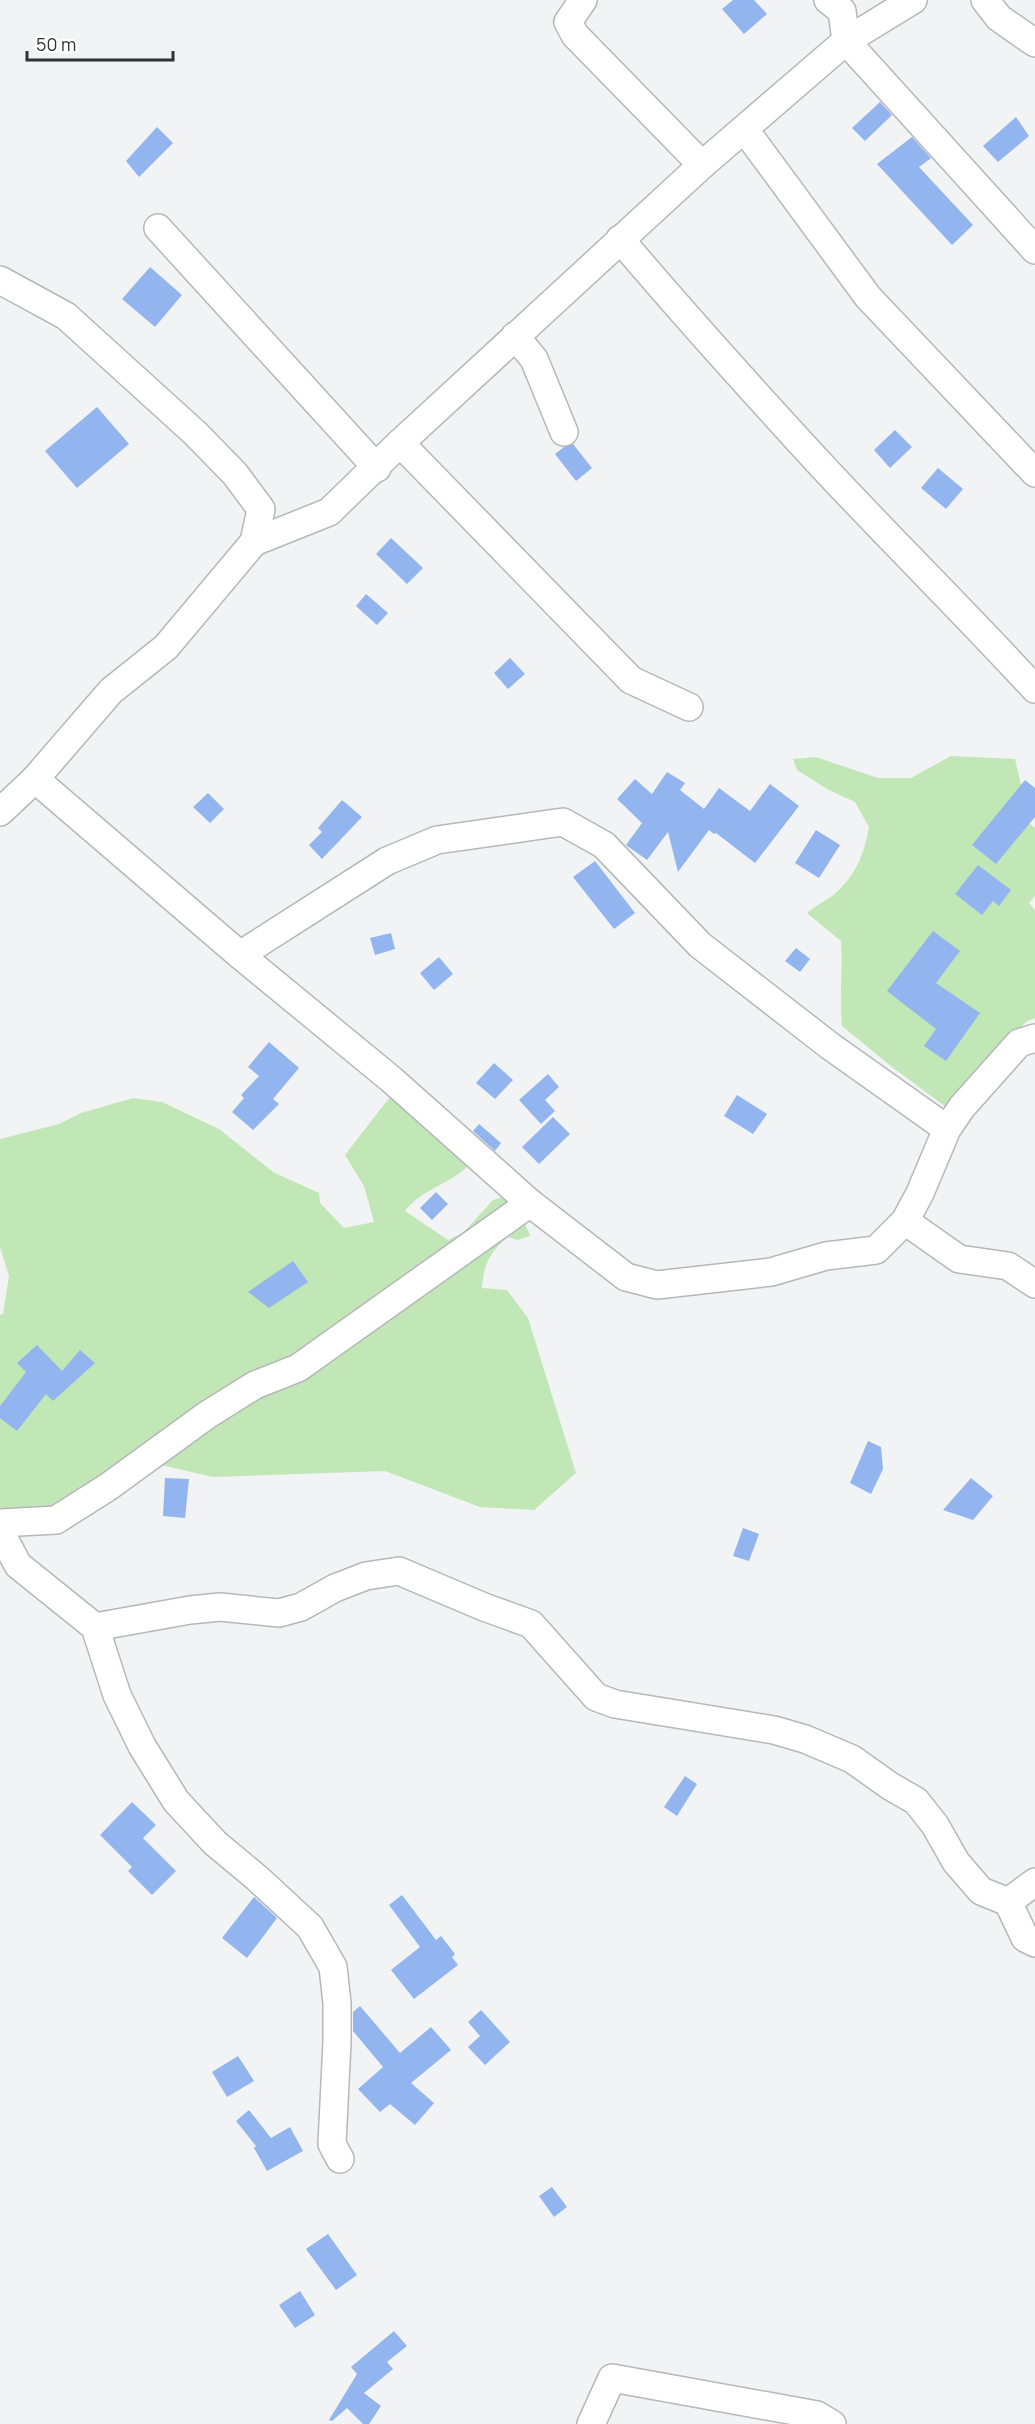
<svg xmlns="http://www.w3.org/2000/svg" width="1035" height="2424" viewBox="0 0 1035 2424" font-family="Manrope,sans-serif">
<rect width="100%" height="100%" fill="#f2f3f4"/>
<g fill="#c1e7b7">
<path d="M951,756l64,3 15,65 5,4v68l-6,7 6,7v108l-9,4 -76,88 -58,-43 -50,-41c-3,-29 1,-56 -1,-85l-34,-28c9,-8 23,-14 31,-22 19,-18 27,-40 31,-64l-14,-25 -28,-13 -30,-19 -4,-11 23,-2 62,21h33z"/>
<path d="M396,1089l79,69c-18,25 -52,29 -70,53l43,29 15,-7 30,-33 12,-4c8,13 21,25 25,40l-12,4 -11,-3c-18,17 -23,27 -25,51l25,2 21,28 48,155 -42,37 -54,-3 -95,-36 -172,6 -82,-19 -67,50 -64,5v-198l3,-1 6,-38 -9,-29v-108l59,-15 22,-11 52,-15 29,4 57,27 54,43 46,21 1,10 24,25 30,-6 -10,-36 -19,-31z"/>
</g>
<g fill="#93b5ef">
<path d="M733,0h21l13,14 -23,20 -22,-25z"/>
<path d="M880,102l12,13 -27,26 -13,-13z"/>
<path d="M1016,117l13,19 -31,26 -15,-16z"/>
<path d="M157,127l16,16 -34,34 -13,-16z"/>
<path d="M912,137l19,21 -12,9 54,58 -21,20 -75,-81z"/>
<path d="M150,267l32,28 -27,32 -33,-28z"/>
<path d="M97,407l32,37 -52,44 -32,-37z"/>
<path d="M895,430l17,17 -22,21 -16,-18z"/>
<path d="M573,444l19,24 -16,13 -21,-27 9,-7z"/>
<path d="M938,468l25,21 -17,20 -25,-21z"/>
<path d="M391,538l32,30 -16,16 -31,-30z"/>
<path d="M366,594l22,19 -11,12 -21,-19z"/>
<path d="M510,658l15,16 -17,15 -14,-16z"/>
<path d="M667,772l18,11 -5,7 24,19 15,-21 31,23 20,-27 29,22 -44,57 -39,-30 -2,1 -5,-4 -31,42 -10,-40 -21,28 -21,-15 16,-22 -25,-24 18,-20 17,15z"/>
<path d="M1025,780l10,8v29l-39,47 -24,-19z"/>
<path d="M208,793l16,16 -14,14 -17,-16z"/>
<path d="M342,800l20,17 -40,42 -13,-14 13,-13 -4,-4z"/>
<path d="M816,830l24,15 -21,33 -24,-15z"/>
<path d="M595,861l40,52 -21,16 -41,-52z"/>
<path d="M978,865l33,25 -12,16 -6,-5 -11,14 -27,-21z"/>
<path d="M933,931l27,20 -24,32 44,30 -34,48 -22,-15 12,-17 -49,-38z"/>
<path d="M391,933l4,16 -20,6 -5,-17z"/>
<path d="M796,948l14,11 -10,13 -15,-11z"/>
<path d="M439,957l14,17 -19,16 -14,-17z"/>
<path d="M269,1042l30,26 -26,31 6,5 -26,26 -21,-18 12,-14 -3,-3 18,-19 -11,-9z"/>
<path d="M494,1063l19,17 -18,19 -19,-16z"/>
<path d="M548,1074l11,13 -14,13 10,11 -14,13 -22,-24z"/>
<path d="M737,1095l30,19 -14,20 -29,-18z"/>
<path d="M553,1117l17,17 -31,30 -17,-17z"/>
<path d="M479,1124l22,19 -6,8 -22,-20z"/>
<path d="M436,1192l12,12 -16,16 -12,-12z"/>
<path d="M293,1261l15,21 -39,26 -21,-16z"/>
<path d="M37,1345l25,26 18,-21 15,13 -42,38 -7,-7 -29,37 -17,-13v-12l26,-34 -9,-9z"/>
<path d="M868,1441l13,6 2,22 -12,25 -21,-11z"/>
<path d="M165,1478l24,1 -4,39 -22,-2z"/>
<path d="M971,1478l22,18 -20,24 -30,-10z"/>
<path d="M743,1528l16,6 -10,27 -16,-5z"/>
<path d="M685,1776l12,8 -20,32 -13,-9z"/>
<path d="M132,1802l24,23 -13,13 33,33 -24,24 -24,-24 4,-4 -32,-32z"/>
<path d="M402,1895l34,45 5,-4 14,18 -3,3 6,8 -44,34 -23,-29 29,-23 -31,-42z"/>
<path d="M254,1897l23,21 -30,40 -25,-20z"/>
<path d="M360,2006l40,47 31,-26 20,23 -40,33 23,20 -19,22 -25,-21 -10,8 -22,-23 25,-22 -30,-36v-19z"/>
<path d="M481,2010l29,32 -25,23 -17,-18 12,-11 -12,-14z"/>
<path d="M238,2056l16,25 -27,16 -15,-25z"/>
<path d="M249,2110l22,28 19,-11 13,24 -36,20 -13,-23 2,-2 -20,-25z"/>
<path d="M552,2187l15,20 -13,10 -15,-21z"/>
<path d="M328,2234l29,41 -21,15 -30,-41z"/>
<path d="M300,2291l15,24 -20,13 -16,-23z"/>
<path d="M394,2331l13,15 -20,16 6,7 -29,24 17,13 -12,18h-6l-16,-16 -15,13 -3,-1 28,-46 -6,-7z"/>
</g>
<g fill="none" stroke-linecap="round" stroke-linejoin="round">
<defs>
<g id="minor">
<path d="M583,0l-15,22 7,13 127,130"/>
<path d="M828,0l14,11 4,30 189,209"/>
<path d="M985,0l14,18 36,25"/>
<path d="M745,130l123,167 167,176"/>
<path d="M158,228l219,240"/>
<path d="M620,239c65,77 133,152 202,227 70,75 143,147 213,223"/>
<path d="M0,280l66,36 129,117 40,41 26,35 -7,33"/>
<path d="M515,336l19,23 30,73"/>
<path d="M400,443l231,237 58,27"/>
<path d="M35,779l205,176 152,125 138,123 96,74 31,8 114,-13 55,-16 50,-6 29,-29 15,-28 27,-64 15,-22 57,-64 16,-5"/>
<path d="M0,812l35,-33 76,-88 55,-44 88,-105 75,-30 71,-69 302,-278 144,-124 67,-41"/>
<path d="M240,955l147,-94 50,-21 126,-18 41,23 96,100 130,101 117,83"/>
<path d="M905,1221l54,38 49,7 27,18"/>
<path d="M0,1523l56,-3 52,-33 99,-72 48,-30 43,-17 232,-165"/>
<path d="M0,1531l18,34 77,62 22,68 25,51 34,55 39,42 42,35 53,49 23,40 4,36v39l-5,102 8,15"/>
<path d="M95,1627l95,-17 30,-3 59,6 22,-6 34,-19 31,-12 33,-5 85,36 47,17 65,73 19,7 159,26 31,9 47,20 38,27 26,15 19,24 21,37 25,29 27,11 17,36 10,5"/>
<path d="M1008,1902l27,-20"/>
<path d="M591,2424l21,-46 205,37 15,9"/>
</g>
</defs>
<use href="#minor" stroke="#b6b7b8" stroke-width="30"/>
<use href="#minor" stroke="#fff" stroke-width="27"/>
</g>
<path d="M27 51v9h146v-9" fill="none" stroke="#313131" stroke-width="3"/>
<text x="36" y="51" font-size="18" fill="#313131" stroke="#ffffff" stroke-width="4.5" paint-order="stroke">50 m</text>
</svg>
